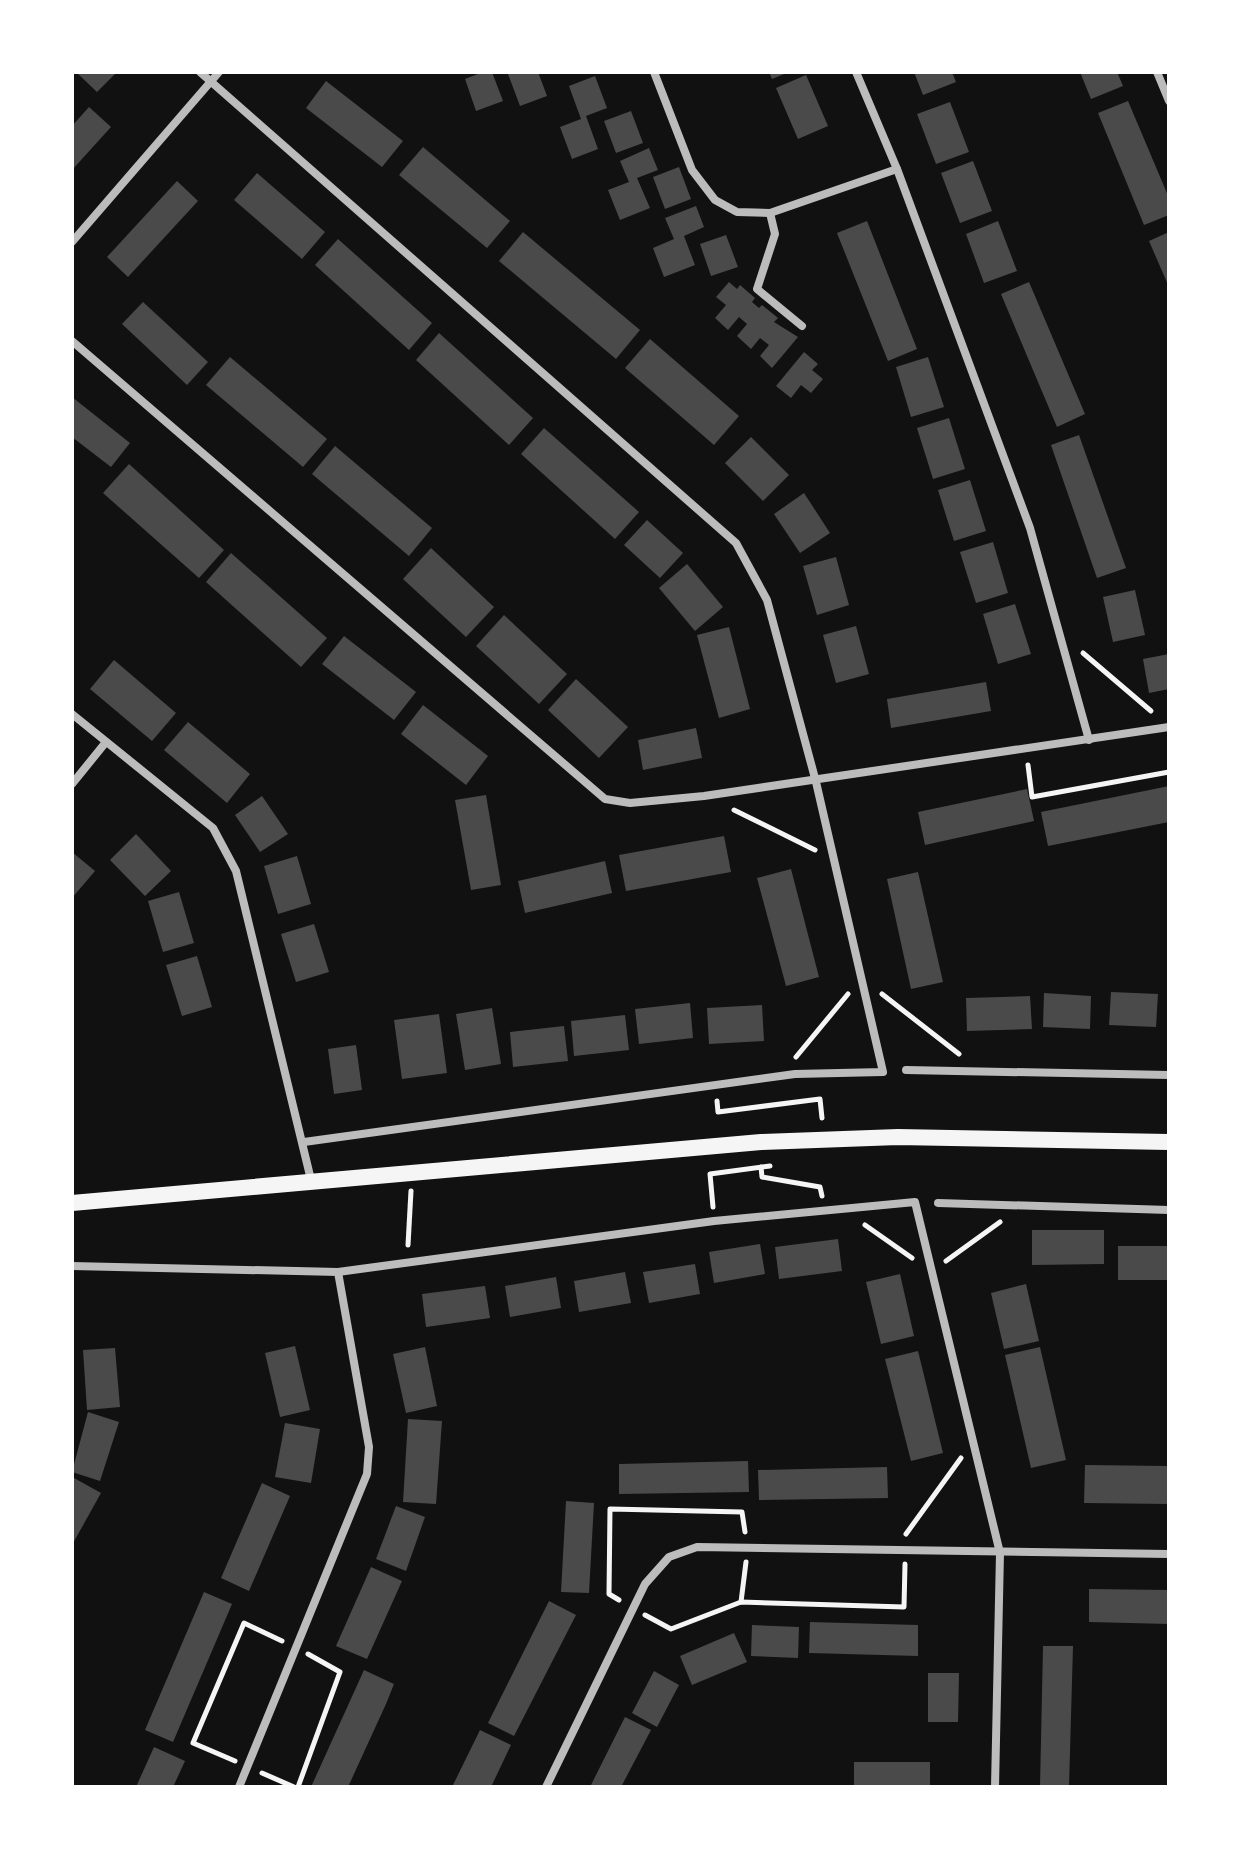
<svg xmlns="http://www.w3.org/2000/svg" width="1241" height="1859" viewBox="0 0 1241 1859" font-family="Lora,serif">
<rect width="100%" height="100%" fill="#111"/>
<g fill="#4a4a4a">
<path d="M76,72h41l-20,20z"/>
<path d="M483,72h9l11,29 -27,10 -11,-32z"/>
<path d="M513,72h25l9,24 -27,10 -12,-32z"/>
<path d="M769,72h20l-17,7z"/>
<path d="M914,72h38l4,10 -33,13z"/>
<path d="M1080,72h37l6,14 -32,13z"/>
<path d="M806,75l22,51 -30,13 -22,-51z"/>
<path d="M595,76l12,32 -21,8 12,33 -26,10 -12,-32 21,-8 -12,-33z"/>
<path d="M326,81l77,60 -21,26 -76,-59z"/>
<path d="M1128,101l41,97v17l-25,10 -46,-112z"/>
<path d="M950,102l19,50 -33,12 -19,-50z"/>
<path d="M89,107l22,20 -39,43v-44z"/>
<path d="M631,111l12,32 -27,10 -12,-32z"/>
<path d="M423,147l87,74 -23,27 -88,-73z"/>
<path d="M649,148l9,22 -21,8 13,30 -30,12 -12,-30 21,-8 -9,-21z"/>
<path d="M973,161l19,50 -32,12 -19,-50z"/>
<path d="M679,167l12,32 -26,10 -12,-32z"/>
<path d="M257,173l68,59 -23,27 -68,-59z"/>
<path d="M177,181l21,20 -70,76 -21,-20z"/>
<path d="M696,206l8,21 -20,9 11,29 -31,12 -11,-29 21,-9 -9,-21z"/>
<path d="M867,221l50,128 -29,12 -51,-128z"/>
<path d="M998,221l19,50 -33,12 -18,-49z"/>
<path d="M523,232l117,98 -24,29 -117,-98z"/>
<path d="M1169,232v55l-20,-46z"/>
<path d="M726,235l12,32 -27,9 -11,-32z"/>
<path d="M338,239l94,84 -23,27 -94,-85z"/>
<path d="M729,282l8,7 3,-4 15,13 -3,4 7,6 3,-3 16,13 -4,4 24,15 -26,31 -12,-12 9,-11 -9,-7 -9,11 -14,-13 10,-12 -8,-7 -11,13 -13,-12 11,-13 -10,-8z"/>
<path d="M1029,282l56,132 -28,13 -56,-133z"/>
<path d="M143,302l65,60 -21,23 -65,-61z"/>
<path d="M439,333l94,85 -24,27 -93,-85z"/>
<path d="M650,339l89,77 -25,29 -89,-77z"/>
<path d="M804,352l14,12 -6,6 11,9 -12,14 -10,-8 -10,13 -15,-12z"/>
<path d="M230,357l97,82 -24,28 -97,-82z"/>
<path d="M928,357l16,50 -33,10 -15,-50z"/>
<path d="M72,397l58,46 -19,24 -39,-30z"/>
<path d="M949,418l16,51 -32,10 -16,-51z"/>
<path d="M544,428l95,84 -24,27 -94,-85z"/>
<path d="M1079,435l47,133 -29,10 -46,-133z"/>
<path d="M751,437l38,38 -26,26 -38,-38z"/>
<path d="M335,446l97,82 -23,28 -97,-82z"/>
<path d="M129,464l95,86 -25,28 -96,-85z"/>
<path d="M970,480l16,51 -32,10 -16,-51z"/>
<path d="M804,493l26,40 -30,20 -26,-39z"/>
<path d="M647,520l36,33 -23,25 -36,-33z"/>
<path d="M993,542l15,51 -32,10 -16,-51z"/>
<path d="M431,548l63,59 -28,30 -63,-58z"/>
<path d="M231,553l96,85 -26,29 -95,-85z"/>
<path d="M836,557l13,48 -32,10 -14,-49z"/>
<path d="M687,564l36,43 -28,24 -36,-43z"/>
<path d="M1135,590l10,45 -32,7 -10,-45z"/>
<path d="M1015,604l16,50 -33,10 -15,-50z"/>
<path d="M504,615l63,59 -28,30 -63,-58z"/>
<path d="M856,626l13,48 -33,9 -13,-48z"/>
<path d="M729,627l21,82 -31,9 -22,-83z"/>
<path d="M344,636l72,56 -22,28 -72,-56z"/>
<path d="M1169,654v35l-20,4 -6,-34z"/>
<path d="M114,660l62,53 -24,28 -62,-52z"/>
<path d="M576,679l52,48 -29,31 -51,-48z"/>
<path d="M986,682l5,29 -100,17 -4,-29z"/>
<path d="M423,705l65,51 -22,29 -65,-51z"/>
<path d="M188,722l62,52 -23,29 -63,-53z"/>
<path d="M696,728l6,30 -59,12 -5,-30z"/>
<path d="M1169,786v36l-121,24 -7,-34z"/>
<path d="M1027,789l7,32 -109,24 -7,-33z"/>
<path d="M486,795l15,90 -30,5 -16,-90z"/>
<path d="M262,796l26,38 -28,18 -25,-37z"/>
<path d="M136,834l35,37 -26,25 -35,-36z"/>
<path d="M724,836l7,36 -105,19 -7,-36z"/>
<path d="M72,852l23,19 -23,27z"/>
<path d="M297,856l14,48 -33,10 -14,-48z"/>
<path d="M605,861l7,32 -87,20 -7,-32z"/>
<path d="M791,869l28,108 -33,9 -29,-108z"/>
<path d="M918,872l25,110 -32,7 -24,-110z"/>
<path d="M179,892l15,51 -31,9 -15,-51z"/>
<path d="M314,924l15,48 -33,10 -15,-48z"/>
<path d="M197,956l15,51 -30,9 -16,-51z"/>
<path d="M1111,992l47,2 -2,33 -47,-2z"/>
<path d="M1044,993l47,3 -1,33 -47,-2z"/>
<path d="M1030,996l2,33 -65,2 -1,-33z"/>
<path d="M690,1003l3,35 -54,6 -4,-35z"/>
<path d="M762,1005l2,36 -55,3 -2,-36z"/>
<path d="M492,1008l9,56 -36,6 -9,-56z"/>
<path d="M439,1014l8,59 -45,6 -8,-59z"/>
<path d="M625,1015l4,35 -55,6 -3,-35z"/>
<path d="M564,1026l4,35 -55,6 -3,-35z"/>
<path d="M356,1045l6,45 -28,4 -6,-45z"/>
<path d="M1032,1230h72v34l-72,1z"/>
<path d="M838,1239l4,32 -63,8 -4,-32z"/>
<path d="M760,1244l5,30 -51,9 -5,-31z"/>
<rect x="1118" y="1246" width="51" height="34"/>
<path d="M695,1264l5,30 -51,9 -6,-31z"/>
<path d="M625,1272l6,31 -52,9 -5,-31z"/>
<path d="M900,1274l14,62 -33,8 -15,-62z"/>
<path d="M556,1277l5,31 -51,9 -5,-31z"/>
<path d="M1026,1284l13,57 -35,8 -13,-56z"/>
<path d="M485,1286l5,32 -64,9 -4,-33z"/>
<path d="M295,1346l15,64 -30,7 -15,-64z"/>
<path d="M425,1347l12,59 -31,7 -13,-59z"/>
<path d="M1040,1347l26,113 -35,8 -26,-113z"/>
<path d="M115,1348l5,59 -33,3 -4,-60z"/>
<path d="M918,1351l25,102 -32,8 -26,-102z"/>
<path d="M88,1412l31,10 -19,59 -28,-9z"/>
<path d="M408,1419l34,2 -6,83 -33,-2z"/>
<path d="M285,1423l35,6 -9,54 -36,-6z"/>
<path d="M748,1461l1,31 -130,2v-30z"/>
<path d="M1085,1465l84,1v38l-85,-1z"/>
<path d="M887,1467l1,31 -129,2 -1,-30z"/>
<path d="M74,1478l27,15 -29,52v-64z"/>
<path d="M262,1483l28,13 -41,95 -28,-13z"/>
<path d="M566,1501l28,2 -5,90 -28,-1z"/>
<path d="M396,1506l29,11 -19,54 -30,-12z"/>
<path d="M371,1567l31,14 -35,78 -31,-13z"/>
<path d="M1089,1589l80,1v34l-80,-2z"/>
<path d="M204,1592l28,12 -59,138 -28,-12z"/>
<path d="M549,1601l27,14 -62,121 -26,-13z"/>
<path d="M810,1622l108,3v31l-109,-3z"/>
<path d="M752,1625l47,2 -1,31 -47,-2z"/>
<path d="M734,1633l13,29 -55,23 -12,-29z"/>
<path d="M1043,1646h30l-4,141h-29z"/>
<path d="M364,1670l30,14 -8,20 -38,83h-37z"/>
<path d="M654,1671l25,14 -22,42 -25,-14z"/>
<path d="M928,1673h31l-1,49h-30z"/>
<path d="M625,1717l26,13 -30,57h-31z"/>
<path d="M480,1730l31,15 -20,42h-39z"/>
<path d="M154,1747l31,14 -12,26h-37z"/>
<rect x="854" y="1762" width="76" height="25"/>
</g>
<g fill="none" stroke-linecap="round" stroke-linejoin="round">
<g stroke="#f5f5f5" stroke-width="5">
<path d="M1083,653l68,58"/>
<path d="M1028,765l4,32 137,-25"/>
<path d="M734,810l81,40"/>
<path d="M882,994l77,60"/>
<path d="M796,1057l52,-63"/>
<path d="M717,1101l1,11 102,-13 2,19"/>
<path d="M761,1167l1,10 58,10 2,9"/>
<path d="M713,1207l-3,-33 60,-8"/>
<path d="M865,1225l47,33"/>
<path d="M408,1245l3,-54"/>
<path d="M946,1261l54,-39"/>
<path d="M906,1534l55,-76"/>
<path d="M619,1600l-10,-6 1,-85 132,3 3,20"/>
<path d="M741,1602l5,-40"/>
<path d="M645,1615l26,14 70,-27 163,5 1,-43"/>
<path d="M235,1761l-42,-18 51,-120 38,18"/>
<path d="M262,1773l32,14"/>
<path d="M298,1787l42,-115 -32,-18"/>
</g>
<g stroke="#bcbcbc" stroke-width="8">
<path d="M200,72l536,471 31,57 49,182 67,290 -88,2 -491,68"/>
<path d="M654,72l38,98 23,30 22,12 33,1 127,-44"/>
<path d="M856,72l41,97 133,359 59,212"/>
<path d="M1157,72l12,29"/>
<path d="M770,213l5,21 -18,55 45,37"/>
<path d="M72,242l147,-170"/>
<path d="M72,341l533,458 25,4 74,-7 465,-69"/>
<path d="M72,714l141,114 23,43 76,313"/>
<path d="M72,784l34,-42"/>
<path d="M906,1070l263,5"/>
<path d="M938,1203l231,7"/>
<path d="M72,1266l266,6 376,-51 201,-19 85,351 -5,234"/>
<path d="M239,1787l128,-313 2,-27 -31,-175"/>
<path d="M546,1787l99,-203 24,-27 28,-10 472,7"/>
</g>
<path stroke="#f5f5f5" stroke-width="16" d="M72,1203l689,-61 137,-5 271,5"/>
</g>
<rect width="1241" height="1859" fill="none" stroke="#ffffff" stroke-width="148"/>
</svg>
